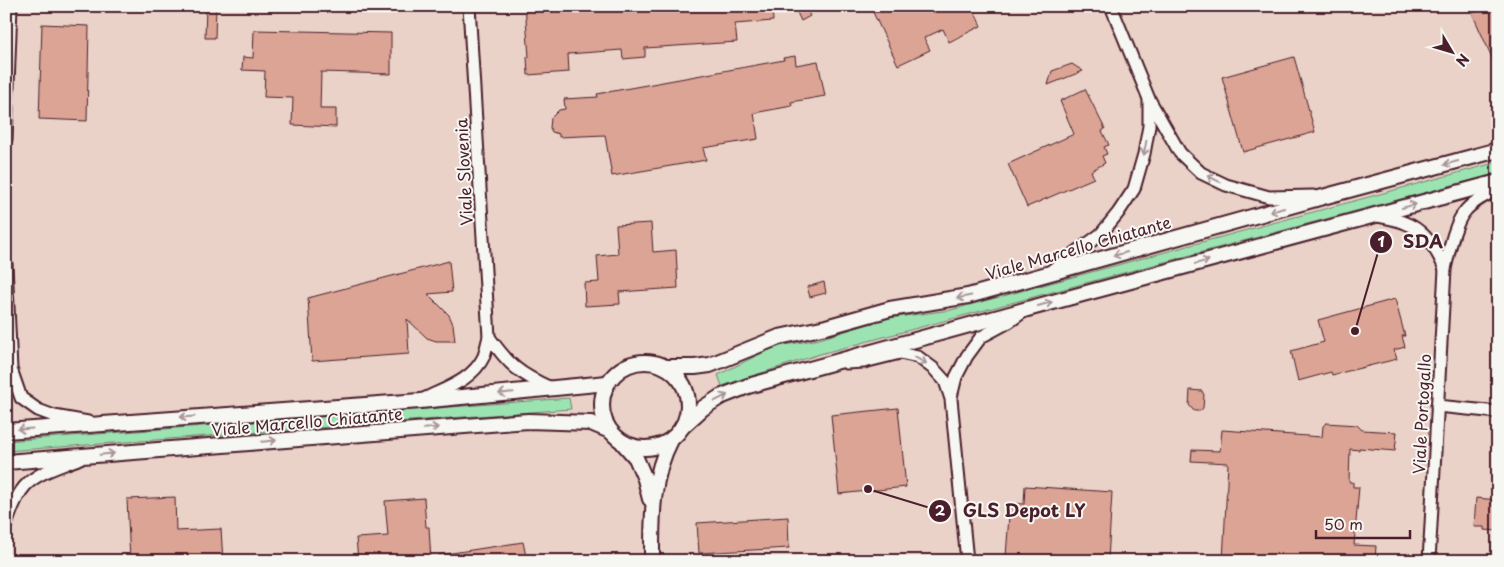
<svg xmlns="http://www.w3.org/2000/svg" width="1504" height="567" viewBox="0 0 1504 567" font-family="'Playpen Sans',sans-serif">
<rect width="100%" height="100%" fill="#f1e6df"/>
<filter id="ink" filterUnits="userSpaceOnUse"><feTurbulence type="fractalNoise" baseFrequency=".02" numOctaves="2"/><feDisplacementMap in="SourceGraphic" scale="10" xChannelSelector="R" yChannelSelector="G"/><feConvolveMatrix kernelMatrix="1 2 1 2 8 2 1 2 1" color-interpolation-filters="sRGB"/></filter>
<g filter="url(#ink)">
<rect fill="#ead2c8" x="6" y="6" width="1492" height="555"/>
<g fill="#9be4b2" stroke="#72826e">
<path d="M1498,162v11l-678,181 -98,32 -4,-11 48,-24 14,-5 39,-7 70,-21 62,-8z"/>
<path d="M569,398l2,11 -565,42v-10z"/>
</g>
<g fill="#dba494" stroke="#4a1f2b">
<path d="M206,6h10l-1,32h-10z"/>
<path d="M525,6h247l1,15 -38,3 2,18 -92,6v9l-22,2 -1,-9 -54,4 1,18 -41,3 -1,-18h2z"/>
<path d="M794,6h11l5,10 -9,5z"/>
<path d="M870,6h102l9,20 -32,16 -6,-13 -19,9 6,12 -32,15z"/>
<path d="M1495,6h3v65l-26,-58z"/>
<path d="M42,24l47,2 -2,95 -48,-2z"/>
<path d="M254,30l137,3v41l-70,-2 -1,37h16v18l-44,-2 1,-27 -29,-1 1,-26 -23,-1 1,-13 10,1z"/>
<path d="M795,56l1,9 22,-4 7,35 -34,6 1,4 -38,7 4,26 -55,9 3,12 -94,16 -7,-41 -46,2v-3l-7,-2 -2,-4 1,-10 8,-8 6,-1 -1,-10 34,-2 -1,-3 187,-34 -1,-2z"/>
<path d="M1294,57l21,75 -72,20 -21,-75z"/>
<path d="M1072,64l11,7 -35,14 4,-14z"/>
<path d="M1085,89l20,40 -3,2 7,14 -5,2 3,7 -5,2 3,7 -14,8 3,7 -67,29 -19,-43 66,-30 -14,-33z"/>
<path d="M651,223l2,29 23,-2 2,38 -59,4 1,12 -35,2 -1,-23 15,-1 -2,-26 21,-2 -2,-29z"/>
<path d="M449,261l3,31 -24,2 21,21 4,9 2,17h-19l-9,-3 -20,-19 2,35 -97,7 -4,-63z"/>
<path d="M824,282l2,11 -16,4 -3,-10z"/>
<path d="M1395,299l10,37h-3l3,11 -11,3 3,9 -65,16 -1,-3 -33,9 -7,-30 33,-9 -6,-22z"/>
<path d="M1190,390l12,1 2,4 -1,13 -3,3h-6l-5,-6z"/>
<path d="M898,408l8,79 -67,7 -8,-79z"/>
<path d="M1326,423l31,2 5,5 35,2 -2,19 -36,-3v2l-9,-1 -1,33h4v5h6l-5,58 22,1 -1,15h-152l5,-98 -37,-2 1,-11 28,1 2,-21 100,7 1,-11z"/>
<path d="M1025,486l87,6 -4,69h-87l1,-4 -16,-1 4,-53 14,1z"/>
<path d="M175,497l1,34 45,-2 2,32h-93l-3,-62z"/>
<path d="M424,498l2,29h3l2,34h-73l-2,-23 32,-2 -3,-35z"/>
<path d="M1476,498l22,2v31l-14,-1v-3h-10z"/>
<path d="M788,517l1,31 -90,5 -2,-30z"/>
<path d="M523,542l4,19h-88v-6z"/>
</g>
<g fill="none" stroke-linecap="round" stroke-linejoin="round">
<defs>
<g id="minor">
<path d="M469,6l20,331"/>
<path d="M1111,6l38,93 31,54 21,20 25,12 43,12 44,-1"/>
<path d="M6,139l5,-133"/>
<path d="M1375,215c10,3 21,4 30,8 20,7 32,27 40,46"/>
<path d="M6,264l5,105 10,29 17,12 16,6 34,6"/>
<path d="M1052,270l49,-36 17,-21 16,-24 10,-35 5,-28v-25"/>
<path d="M846,363l18,-1 36,-9 18,4 16,12 11,12 6,18 16,162"/>
<path d="M951,397l5,-20 11,-21 14,-19 28,-15 14,-10"/>
<path d="M424,399c22,-11 49,-19 60,-43 2,-6 3,-13 5,-19 20,28 30,37 62,51"/>
<path d="M1437,406l61,6"/>
<path d="M6,525c5,-14 11,-32 22,-42 14,-12 33,-17 50,-24"/>
<path d="M1429,561l16,-292c4,-17 9,-46 21,-59 8,-9 20,-15 32,-21"/>
</g>
<g id="tertiary">
<circle cx="645" cy="405" r="43"/>
<path d="M667,367h28l15,-2 69,-28 47,-10 64,-18 78,-13 362,-101 168,-45"/>
<path d="M682,427l21,-19 17,-11 28,-11 305,-84 445,-120"/>
<path d="M6,431l414,-30 187,-18"/>
<path d="M623,443l13,15 9,21 5,20"/>
<path d="M6,462l522,-41 63,2 19,8"/>
<path d="M652,561c0,-42 -1,-83 19,-121"/>
</g>
</defs>
<use href="#minor" stroke="#4a1f2b" stroke-width="15"/>
<use href="#tertiary" stroke="#4a1f2b" stroke-width="18"/>
<use href="#minor" stroke="#f6f6f2" stroke-width="11"/>
<use href="#tertiary" stroke="#f6f6f2" stroke-width="14"/>
</g>
<defs><path id="oneway-shaft" d="M-6 0H5M1.5-3L5.5 0L1.5 3" fill="none" stroke-width="1.6" stroke-linecap="round" stroke-linejoin="round" transform="scale(1.25)"/></defs>
<g stroke="#a99598">
<use href="#oneway-shaft" transform="translate(1145 148) rotate(101)"/>
<use href="#oneway-shaft" transform="translate(1451 163) rotate(165)"/>
<use href="#oneway-shaft" transform="translate(1214 179) rotate(-154)"/>
<use href="#oneway-shaft" transform="translate(1409 206) rotate(-15)"/>
<use href="#oneway-shaft" transform="translate(1277 210) rotate(164)"/>
<use href="#oneway-shaft" transform="translate(1120 254) rotate(164)"/>
<use href="#oneway-shaft" transform="translate(1202 262) rotate(-15)"/>
<use href="#oneway-shaft" transform="translate(964 297) rotate(169)"/>
<use href="#oneway-shaft" transform="translate(1045 304) rotate(-16)"/>
<use href="#oneway-shaft" transform="translate(920 360) rotate(29)"/>
<use href="#oneway-shaft" transform="translate(506 393) rotate(175)"/>
<use href="#oneway-shaft" transform="translate(721 398) rotate(-26)"/>
<use href="#oneway-shaft" transform="translate(187 417) rotate(176)"/>
<use href="#oneway-shaft" transform="translate(431 428) rotate(-5)"/>
<use href="#oneway-shaft" transform="translate(25 429) rotate(176)"/>
<use href="#oneway-shaft" transform="translate(269 441) rotate(-5)"/>
<use href="#oneway-shaft" transform="translate(107 454) rotate(-5)"/>
</g>
</g>
<g text-anchor="middle" dominant-baseline="central" stroke-width="4" stroke-linejoin="round" paint-order="stroke">
<g font-size="16" fill="#4a1f2b" stroke="#f6f6f2">
<text transform="translate(463 172) rotate(-93)">Viale Slovenia</text>
<text transform="translate(1078 247) rotate(-16)">Viale Marcello Chiatante</text>
<text transform="translate(1421 414) rotate(-87)">Viale Portogallo</text>
<text transform="translate(307 421) rotate(-5)">Viale Marcello Chiatante</text>
</g>
</g>
<path fill="none" stroke="#4a1f2b" stroke-width="2" d="M1355 331L1381 242M868 489L940 511"/>
<g fill="#4a1f2b" stroke="#f6f6f2" stroke-width="2">
<circle cx="1355" cy="331" r="5"/>
<circle cx="868" cy="489" r="5"/>
<circle cx="1381" cy="242" r="12"/>
<circle cx="940" cy="511" r="12"/>
</g>
<g font-size="15" text-anchor="middle" font-weight="bold" fill="#fff">
<text x="1381" y="247">1</text>
<text x="940" y="516">2</text>
</g>
<g font-size="18" text-anchor="middle" font-weight="bold" fill="#4a1f2b" stroke="#f6f6f2" stroke-width="4" stroke-linejoin="round" paint-order="stroke">
<text x="1423" y="248">SDA</text>
<text x="1024" y="517">GLS Depot LY</text>
</g>
<rect width="1504" height="567" fill="none" stroke="#f6f6f2" stroke-width="25"/>
<rect x="12" y="12" width="1479" height="542" fill="none" stroke="#4a1f2b" stroke-width="2" filter="url(#ink)"/>
<g transform="translate(1452 52) rotate(128)" stroke="#f6f6f2" stroke-width="4" paint-order="stroke">
<path d="M0-4L9 19L0 12L-9 19Z" fill="#4a1f2b"/>
<text y="-8" font-size="14" font-weight="bold" text-anchor="middle" fill="#4a1f2b">N</text>
</g>
<path d="M1316 530v8h94v-8" fill="none" stroke="#4a1f2b" stroke-width="2.5"/>
<text x="1324" y="530" font-size="15" fill="#4a1f2b" stroke="#f6f6f2" stroke-width="4" paint-order="stroke">50 m</text>
</svg>
